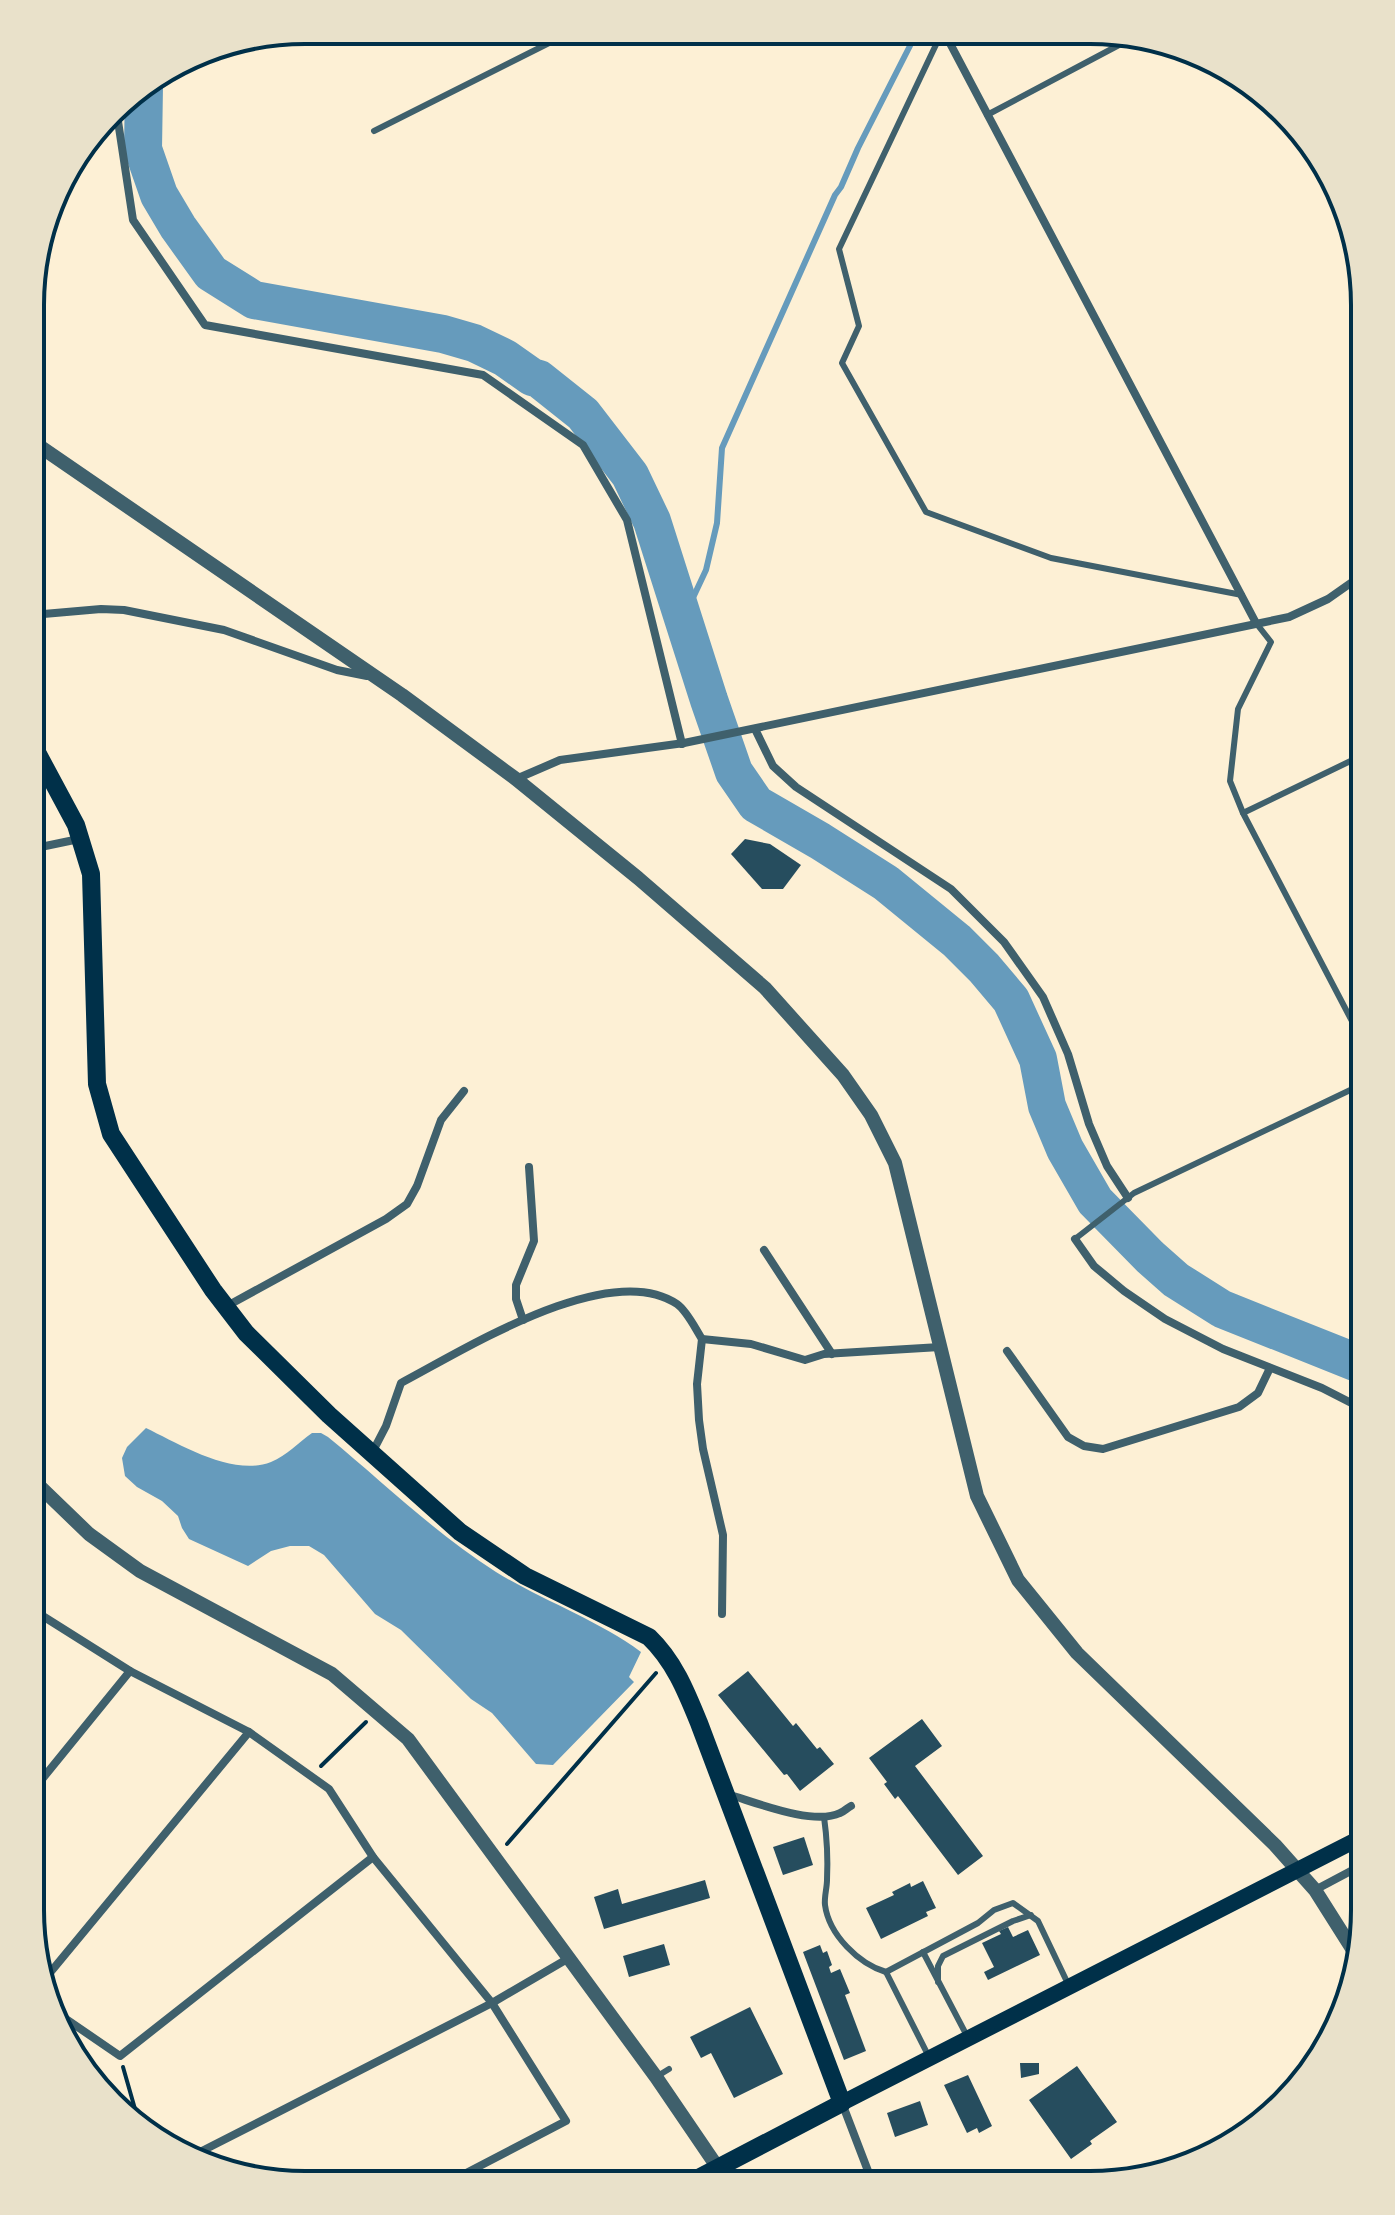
<svg xmlns="http://www.w3.org/2000/svg" width="1395" height="2215" viewBox="0 0 1395 2215" font-family="Inter,sans-serif">
<rect width="100%" height="100%" fill="#fdf0d5"/>
<path fill="#669bbc" d="M146,1428c33,16 87,49 125,34 16,-7 27,-19 41,-29h9l7,4c55,45 108,97 168,135 47,29 100,47 145,80l-12,25 5,5 -81,83 -17,-1 -44,-51 -21,-14 -70,-69 -26,-16 -51,-59 -15,-9h-19l-19,5 -23,15 -59,-27 -7,-11 -4,-12 -16,-15 -25,-14 -12,-11 -3,-18 5,-11z"/>
<g fill="none" stroke-linecap="round" stroke-linejoin="round">
<path stroke="#669bbc" stroke-width="6" d="M683,619l23,-49 11,-47 5,-75 113,-253 6,-8 17,-39 59,-116"/>
<path stroke="#669bbc" stroke-width="38" d="M144,86l-1,63 16,46 19,32 33,46 43,27 189,34 31,9 31,15 27,19 7,2 44,35 47,61 22,46 57,179 25,72 22,32 64,37 66,42 71,58 27,27 27,32 27,59 9,47 18,43 30,52 55,56 26,23 46,29 143,57"/>
</g>
<g fill="#264d5e">
<path d="M745,839l25,5 31,21 -18,24h-21l-31,-35z"/>
<path d="M748,1671l45,55 3,-3 21,26 3,-2 14,17 -34,27 -13,-17 -3,1 -66,-80z"/>
<path d="M922,1719l20,27 -27,20 68,90 -25,19 -60,-79 -3,3 -11,-15 3,-2 -18,-24z"/>
<path d="M804,1837l9,28 -30,10 -10,-28z"/>
<path d="M705,1880l5,18 -106,31 -10,-32 24,-8 4,15z"/>
<path d="M923,1881l13,27 -10,4 2,4 -47,23 -15,-31 28,-13 -2,-3 18,-9 1,4z"/>
<path d="M1008,1927l5,10 15,-7 12,25 -52,25 -4,-8 10,-5 -12,-24 19,-9 -2,-3z"/>
<path d="M664,1944l6,21 -41,12 -6,-21z"/>
<path d="M820,1945l3,8 4,-2 5,14 -3,2 2,6 9,-4 10,24 -5,2 21,56 -22,9 -41,-108z"/>
<path d="M750,2007l33,67 -49,24 -23,-45 -10,5 -11,-21z"/>
<path d="M1020,2063h19v11l-18,4z"/>
<path d="M1077,2066l40,56 -27,19 2,3 -21,15 -42,-59z"/>
<path d="M968,2075l24,51 -13,7 -2,-5 -10,5 -23,-48z"/>
<path d="M920,2101l8,24 -33,12 -8,-24z"/>
</g>
<g fill="none" stroke-linecap="round" stroke-linejoin="round">
<g stroke="#003049" stroke-width="4">
<path d="M321,1766l45,-44"/>
<path d="M507,1844l149,-171"/>
<path d="M123,2067l18,63"/>
</g>
<g stroke="#3f606c" stroke-width="6">
<path d="M942,32l-103,217 20,77 -17,37 84,149 125,46 191,37"/>
<path d="M987,115l149,-79"/>
<path d="M374,131l199,-100"/>
<path d="M1256,623l15,19 -33,67 -8,72 13,32 122,233"/>
<path d="M1243,813l122,-59"/>
<path d="M1075,1239l59,-46 231,-110"/>
<path d="M824,1817c3,21 4,42 3,63 0,8 -3,17 -2,25 4,30 34,59 61,67"/>
<path d="M923,1952l44,84"/>
<path d="M938,1982v-16l5,-10 70,-35 18,-6"/>
<path d="M928,2055l-42,-83 92,-49 16,-13 19,-7 25,18 31,65"/>
<path d="M656,2077l13,-8"/>
</g>
<g stroke="#3f606c" stroke-width="8">
<path d="M944,32l312,591"/>
<path d="M116,108l17,112 72,105 278,50 100,70 44,75 55,224"/>
<path d="M32,615l69,-6 23,1 100,20 113,40 30,6"/>
<path d="M755,729l18,37 23,21 155,102 53,53 39,55 25,57 21,70 18,42 21,32"/>
<path d="M516,779l44,-19 124,-17 605,-126 39,-18 37,-26"/>
<path d="M31,849l48,-10"/>
<path d="M1075,1239l19,27 30,25 41,28 58,30 99,39 43,22"/>
<path d="M764,1250l68,104"/>
<path d="M227,1306l159,-87 21,-15 10,-18 24,-66 23,-29"/>
<path d="M523,1320l-7,-21v-14l18,-44 -5,-74"/>
<path d="M702,1339l-5,45 2,36 4,29 20,86 -1,79"/>
<path d="M1007,1351l61,86 16,9 19,3 136,-42 19,-14 12,-25"/>
<path d="M372,1453l14,-27 15,-43c63,-33 208,-125 276,-79 10,7 18,24 25,35l49,5 54,16 19,-6 116,-7"/>
<path d="M30,1608l100,63"/>
<path d="M30,1794l100,-123 119,61 80,57 44,68 119,146 74,118 -119,62"/>
<path d="M727,1794c28,8 86,32 113,19 4,-1 7,-5 11,-7"/>
<path d="M1315,1890l49,-26"/>
<path d="M44,1980l205,-248"/>
<path d="M50,2008l70,48 253,-199"/>
<path d="M842,2103l31,81"/>
<path d="M198,2153l294,-150 77,-45"/>
</g>
<g stroke="#3f606c" stroke-width="14">
<path d="M32,441l370,254 114,84 122,99 127,110 78,87 28,40 24,48 82,333 41,84 59,73 198,192 40,45 43,68"/>
<path d="M31,1478l58,56 51,37 192,103 76,65 248,338 62,91 8,16"/>
</g>
<path stroke="#003049" stroke-width="16" d="M842,2103l522,-267"/>
<path stroke="#003049" stroke-width="18" d="M32,743l44,82 15,49 6,210 14,50 102,156 33,43 83,82 131,117 65,44 124,61c25,24 37,54 50,86l143,380 -155,81"/>
</g>
<path d="M0 0H1395V2215H0ZM305 44H1090A261 261 0 0 1 1351 305V1910A261 261 0 0 1 1090 2171H305A261 261 0 0 1 44 1910V305A261 261 0 0 1 305 44Z" fill="#e9e1ca" fill-rule="evenodd"/>
<path fill="none" stroke="#003049" stroke-width="4" d="M305 44H1090A261 261 0 0 1 1351 305V1910A261 261 0 0 1 1090 2171H305A261 261 0 0 1 44 1910V305A261 261 0 0 1 305 44Z"/>
</svg>
